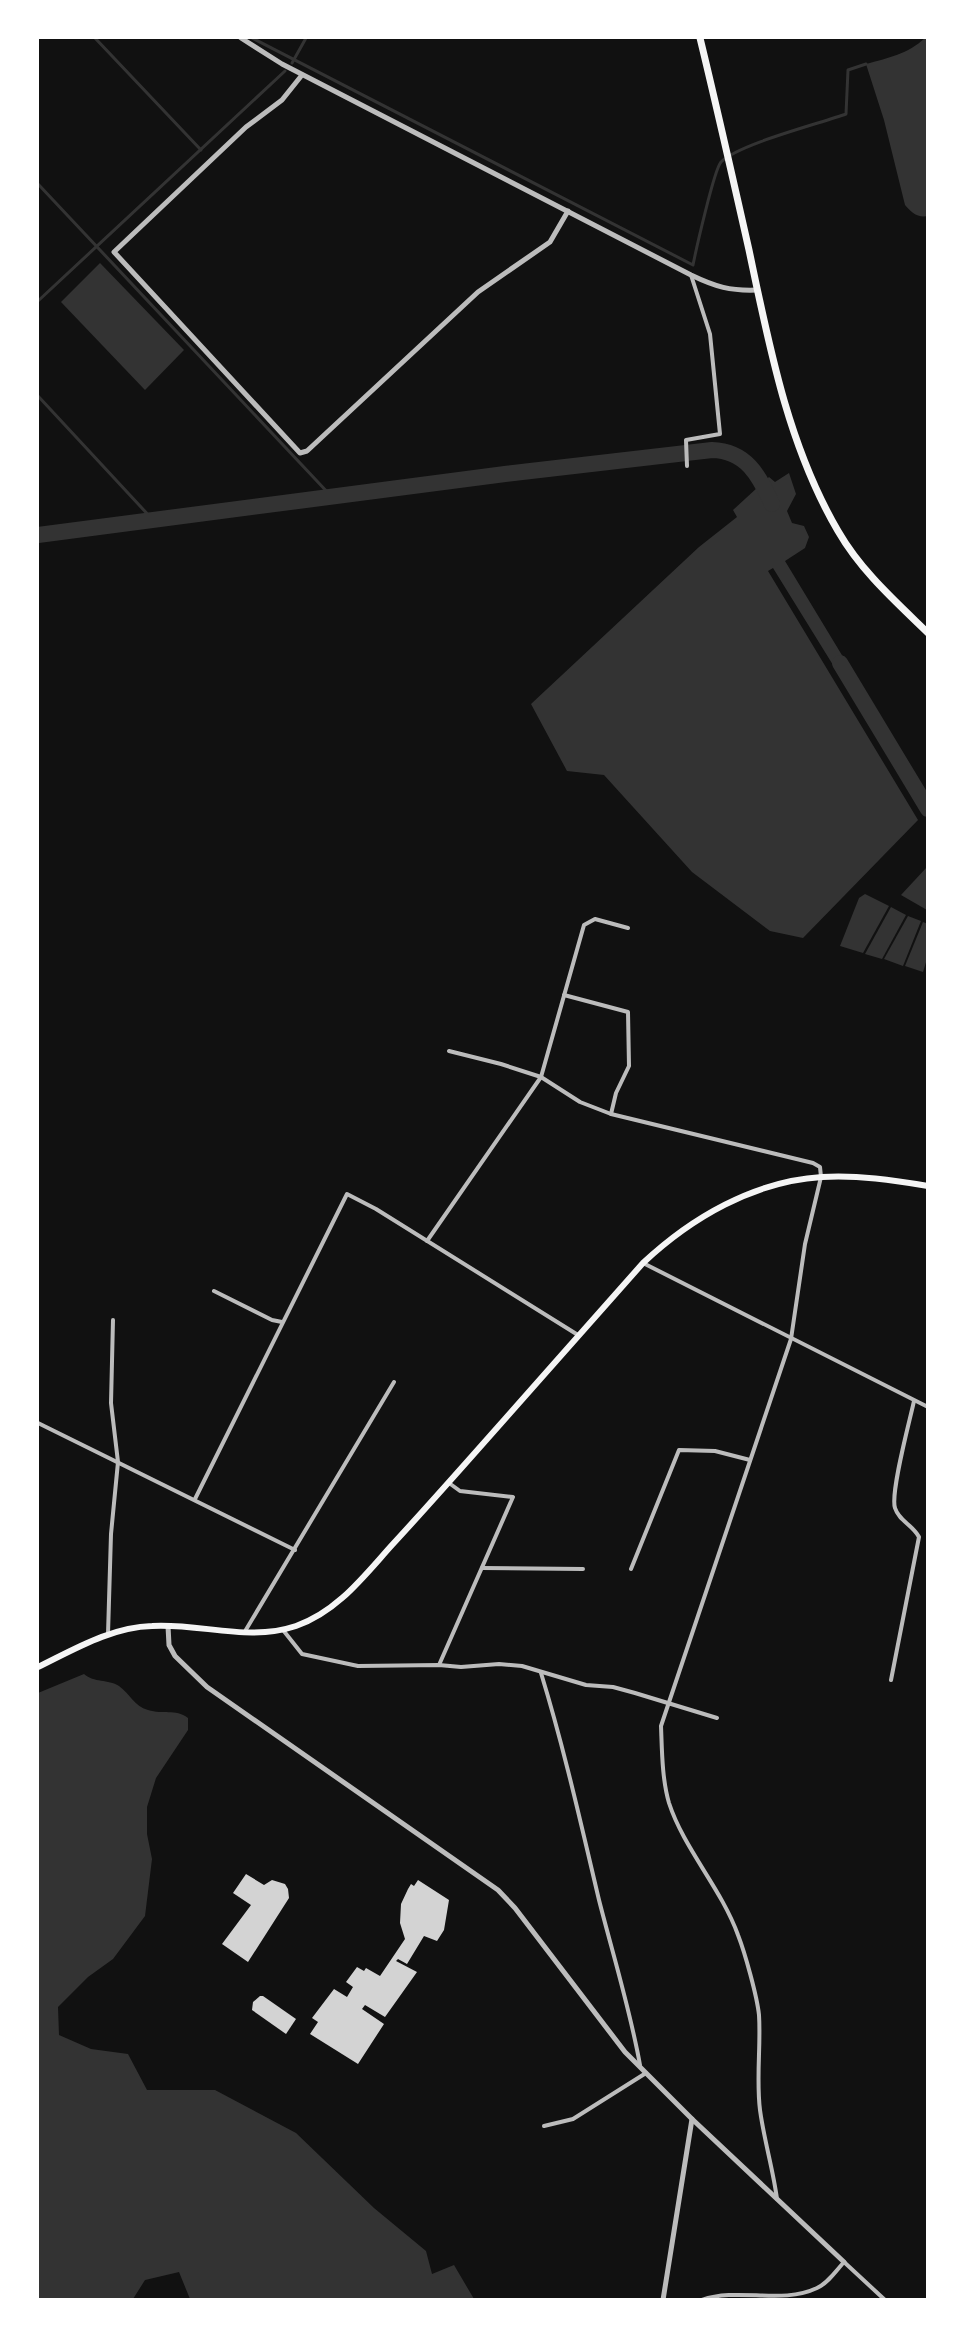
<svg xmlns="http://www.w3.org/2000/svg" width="965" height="2337" viewBox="0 0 965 2337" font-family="'DM Sans',sans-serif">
<rect width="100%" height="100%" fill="#111"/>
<g fill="#333">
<path d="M925,38h3v178c-11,2 -17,-4 -23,-11l-21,-85 -18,-56c22,-6 42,-10 59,-26z"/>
<path d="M100,263l84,87 -39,40 -84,-88z"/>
<path d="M789,473l7,21 -9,17 5,12 12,3 5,11 -4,11 -20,13 72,119 -11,6 -73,-118 -5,3 150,249 -115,118 -33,-7 -78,-59 -88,-97 -37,-4 -36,-67 168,-157 38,-30 -4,-7 36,-33 6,5z"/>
<path d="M927,867v43l-26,-15z"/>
<path d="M865,894l24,12 -26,47 -23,-7 19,-48z"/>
<path d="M891,907l15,8 -24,44 -17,-5z"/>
<path d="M908,916l13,5 -18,45 -19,-7z"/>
<path d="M923,922l5,2 -1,35 -4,13 -18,-6z"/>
<path d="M84,1674c10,9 24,5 35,12 11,8 15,20 29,24 15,5 27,-2 40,8v12l-32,48 -9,29v27l5,25 -7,57 -32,43 -25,18 -30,30 1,28 32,14 37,5 19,36h68l81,43 78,75 52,43 6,23 22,-9 20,34h-284l-11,-27 -34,8 -12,19h-95v-606z"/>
</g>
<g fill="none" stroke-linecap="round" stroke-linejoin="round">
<g stroke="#333" stroke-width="3">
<path d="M95,38l106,112"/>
<path d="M252,38l441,227c3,-15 21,-95 28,-103 18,-18 97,-38 125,-48l2,-44 18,-6"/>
<path d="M292,63l14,-25"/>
<path d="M38,184l293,312"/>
<path d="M38,301l247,-230"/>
<path d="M38,396l115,124"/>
</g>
<g stroke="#333" stroke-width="16">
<path d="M38,535l467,-61 207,-24c34,1 47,25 60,54"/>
<path d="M840,663l88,146"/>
</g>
</g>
<g fill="#d3d3d3">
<path d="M246,1874l18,11 8,-5 13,4 3,5 1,9 -41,64 -26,-18 29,-39 -18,-12z"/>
<path d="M418,1880l31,20 -5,30 -7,11 -13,-5 -17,28 -9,-5 -2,2 21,11 -32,45 -20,-12 -3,4 22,15 -26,40 -48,-30 8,-12 -6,-4 22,-29 13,8 6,-10 -7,-5 11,-15 7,4 2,-3 14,8 25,-37 -5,-16 1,-19 7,-15 3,-5 3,2z"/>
<path d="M260,1996h3l33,23 -10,15 -34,-24 1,-8z"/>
</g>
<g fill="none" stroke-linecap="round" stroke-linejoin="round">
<g stroke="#bcbcbc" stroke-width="4">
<path d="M687,466l-1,-26 34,-6 -10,-100 -19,-59"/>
<path d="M564,995l64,17 1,54 -13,27 -5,21"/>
<path d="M449,1051l52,13 40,13 39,25 31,12 202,49 7,4 1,10 -16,67 -14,95 -130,387c1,25 1,53 8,77 15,46 52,85 69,132 7,18 19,61 21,80 2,31 -3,63 1,95 4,30 13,59 17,89"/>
<path d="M427,1241l114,-164 43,-152 11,-6 33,9"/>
<path d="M643,1263l285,144"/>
<path d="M214,1291l58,29 10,2"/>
<path d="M38,1423l257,127"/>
<path d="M195,1499l152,-305 29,15 202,126"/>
<path d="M482,1568l101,1"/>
<path d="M631,1569l48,-119 36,1 35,9"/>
<path d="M283,1630l19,24 56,12 81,-1 22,2 38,-3 23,2 64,19 27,2 22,6 82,25"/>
<path d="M244,1633l150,-251"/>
<path d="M108,1634l3,-100 7,-72 -7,-59 2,-83"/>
<path d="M439,1665l74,-168 -53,-6 -11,-8"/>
<path d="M541,1673c23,75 40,151 58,227 14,55 31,109 41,165"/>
<path d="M891,1680l28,-143c-6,-12 -20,-16 -24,-29 -5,-15 15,-88 19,-107"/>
<path d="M544,2126l29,-7 73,-46"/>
<path d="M702,2300c37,-13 79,5 115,-12 11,-5 19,-17 27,-26l41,38"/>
</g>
<g stroke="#bcbcbc" stroke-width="5">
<path d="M241,38l41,26 409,211c25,12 39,16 66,15"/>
<path d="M302,75l-20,25 -36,27 -132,125 186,201 7,-2 171,-159 72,-50 18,-31"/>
<path d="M168,1626l1,19 6,11 32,31 291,203 17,18 110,144 67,67 152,143"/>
<path d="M663,2300l29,-181"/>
</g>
<path stroke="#f5f5f5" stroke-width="6" d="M38,1667c35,-17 73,-40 114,-41 49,-3 96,16 144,0 41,-14 68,-50 96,-81 25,-27 49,-54 73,-81 59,-67 119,-134 178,-201 48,-45 111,-82 179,-86 36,-2 71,3 106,9"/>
<path stroke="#f5f5f5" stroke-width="7" d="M700,38c17,70 33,141 49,212 20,95 39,196 89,281 23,40 57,70 90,102"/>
</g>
<rect width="965" height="2337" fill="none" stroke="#ffffff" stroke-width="78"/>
</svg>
